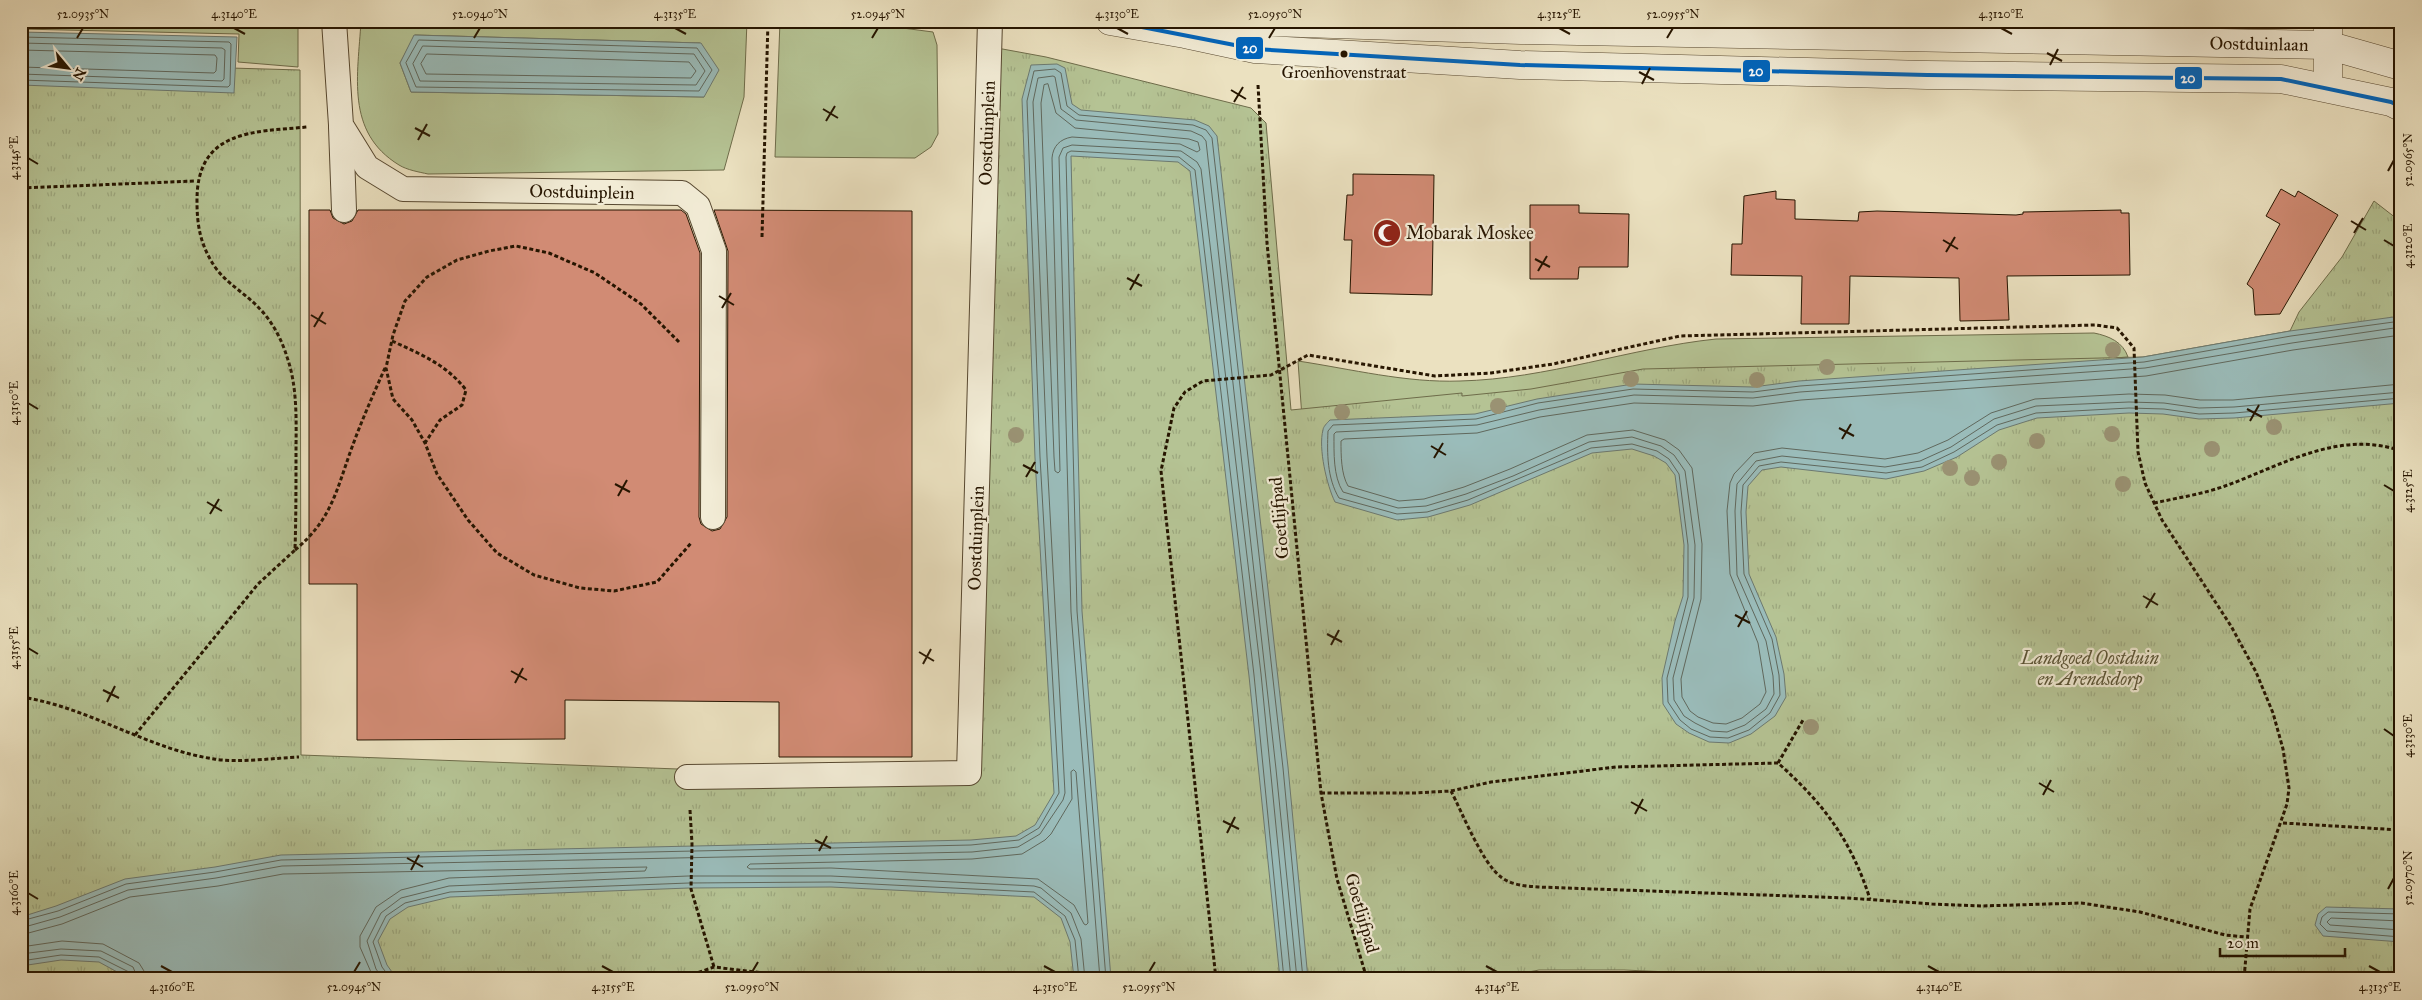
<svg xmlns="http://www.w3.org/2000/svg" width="2422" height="1000" viewBox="0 0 2422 1000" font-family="'IM FELL Great Primer',serif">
<defs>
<pattern id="park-tufts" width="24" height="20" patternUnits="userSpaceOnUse" patternTransform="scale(1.25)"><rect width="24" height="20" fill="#b5c394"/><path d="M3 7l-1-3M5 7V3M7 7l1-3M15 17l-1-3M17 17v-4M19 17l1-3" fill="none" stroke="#9ca77e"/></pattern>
</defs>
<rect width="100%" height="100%" fill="#ebe1c0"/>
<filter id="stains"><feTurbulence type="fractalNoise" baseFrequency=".004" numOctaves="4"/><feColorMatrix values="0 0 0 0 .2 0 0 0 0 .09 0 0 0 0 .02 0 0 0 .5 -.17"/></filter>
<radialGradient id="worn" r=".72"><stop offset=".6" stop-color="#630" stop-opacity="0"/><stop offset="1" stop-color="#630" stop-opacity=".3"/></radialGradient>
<g fill="#b5c394" stroke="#6e6c4a" fill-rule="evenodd">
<path d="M21,21h277v46l-60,-5 1,-28 -218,-5z"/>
<path d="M361,21h386l-3,76 -20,73 -296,4c-9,-2 -21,-4 -29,-9 -54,-33 -41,-90 -38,-144zM415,35l285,8 4,54 -293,-5 -11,-29z"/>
<path d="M780,21h69l84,11 4,13 1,89 -7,13 -16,11 -140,-1z"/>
<path d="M2094,333c15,3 29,9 34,24l-329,24 -489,151 -12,-171c53,8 108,22 162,20 87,-2 170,-33 256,-42z"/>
</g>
<path fill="url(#park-tufts)" stroke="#6e6c4a" d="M997,48l49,9 205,51 15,15 25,287 171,-17v3l69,-7 112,-20 500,-12 147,-26 9,-19 43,-55 32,-56 27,21v757h-575l-202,-9h-85l-47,9h-1471v-917l279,8 1,685 673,25z"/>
<g fill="#9abcba" stroke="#6c7970">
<path d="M21,32l216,5 -3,56 -213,-8z"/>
<path d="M414,35l287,8 18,27 -15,27 -293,-5 -11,-29z"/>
<path d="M1057,64l8,4 7,36 9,6 114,10 14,6 8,10 71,631 20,212h-28l-31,-303 -59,-505 -12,-9 -107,-6 11,455 29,368h-37l-4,-37 -9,-24 -27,-21 -203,-10 -142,1 -239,9 -42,10 -18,12 -12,22 9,24 10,14h-267l-31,-17 -38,-2 -40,6v-49l35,-11 69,-27 90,-12 66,-12 690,-15 45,-4 19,-11 19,-32 -19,-335 -13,-359 9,-34z"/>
<path d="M2401,316v87l-167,15 -35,1 -36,-5 -34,-1 -92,5 -38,12 -42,27 -33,14 -38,8 -105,-12 -19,3 -14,16 -2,26 3,62 27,63 8,37 2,23 -11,19 -24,18 -22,9 -20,-1 -20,-9 -13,-9 -13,-20 -1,-26 13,-57 8,-25 1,-51 -9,-70 -9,-12 -12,-7 -22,-7 -40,4 -122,52 -42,12 -31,3 -62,-18c-8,-16 -17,-54 -12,-72 0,-3 4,-7 7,-10l145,-6 62,-15 96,-15 120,3 46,-6 344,-24 147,-26z"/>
<path d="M2326,907l75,2v33l-78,-6 -8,-11 3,-11z"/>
</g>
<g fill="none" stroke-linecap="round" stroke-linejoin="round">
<g stroke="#60685d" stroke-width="1">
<path d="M21,37l208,5 2,2 -1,41 -2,2 -207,-7"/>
<path d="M419,40l278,8 15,22 -13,21 -283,-4 -10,-24z"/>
<path d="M21,43l201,5 3,2 -1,29 -2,2 -201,-7"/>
<path d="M423,46l271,8 11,17 -9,14 -276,-4 -7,-17z"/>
<path d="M21,50l194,5 2,3 -1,13 -2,2 -193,-6"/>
<path d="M427,54l262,8 7,9 -5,7 -265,-4 -5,-10z"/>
<path d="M1048,84l8,29 19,15 114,11 9,3 2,8 -3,2 -17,-8 -108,-7c-12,2 -19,9 -20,21l8,313 -2,2 -3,-2 -1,-14 -13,-354 3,-18z"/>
<path d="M2401,321l-110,15 -147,26 -344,24 -47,6 -120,-3 -95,14 -62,16 -143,6 -5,6c-1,22 -1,47 11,67l58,16 30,-2 41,-12 123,-52 41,-4 25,7 12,8 10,15 9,71v52l-21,81 1,24 12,18 11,9 19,8 18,1 21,-8 21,-17 10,-18 -1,-20 -7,-36 -28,-65 -3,-62 2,-27 16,-19 22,-4 105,11 36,-6 32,-15 43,-27 39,-12 93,-5 35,1 35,5 35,-1 167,-15"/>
<path d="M2401,327l-109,16 -147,25 -345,24 -47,6 -119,-3 -95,15 -62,15 -141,7 -2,2c0,19 -1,42 9,58l55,16 28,-2 40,-12 47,-18 76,-34 43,-5 29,9 13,9 11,16 10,74 -1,53 -21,80 1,22 10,16 11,7 16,8 16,1 18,-7 21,-16 8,-15 -1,-18 -7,-35 -29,-66 -2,-64 2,-27 19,-23 26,-5 103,11 35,-6 31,-14 43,-28 42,-13 93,-4 35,1 35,5 35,-1 167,-15"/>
<path d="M2401,335l-108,15 -147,26 -345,24 -48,6 -119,-3 -94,14 -63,16 -133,6 -3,2c0,14 0,33 7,45l51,15 25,-2 40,-12 46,-18 77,-34 46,-5 32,10 14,10 13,18 10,76 -1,55 -20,80 1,18 8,14 8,6 15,6 13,1 16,-6 18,-14 6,-12 -8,-49 -28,-69 -3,-63 3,-28 4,-9 20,-21 28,-5 103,11 33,-6 30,-13 43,-27 44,-14 94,-5 36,1 35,5h33l168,-16"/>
<path d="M1074,770l2,2 12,151 -2,2 -2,-1 -10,-19 -36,-26 -207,-11 -81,1 -3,-2 3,-3 222,-5 50,-5 23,-14 6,-6 21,-35 -1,-27z"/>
<path d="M2401,914l-73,-2 -6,5 -2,7 7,7 74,6"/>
<path d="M21,921l37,-10 68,-27 89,-12 66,-12 690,-15 48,-5 20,-12 20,-35 -19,-336 -13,-356 7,-30 21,-2 6,4 6,33 12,9 114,10 13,5 6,8 71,630 20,211"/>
<path d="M2401,921l-70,-3 -4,4 3,3 71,5"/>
<path d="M21,928l39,-11 68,-27 88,-12 66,-12 690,-14 46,-5 22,-13 23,-34 2,-7 -18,-336 -14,-355 5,-24 15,-2 2,1 6,32 15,11 115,11 11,5 4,5 70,628 21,210"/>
<path d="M21,935l41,-11 68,-27 88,-11 65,-12 364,-7 -2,4 -196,7 -48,12 -25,17 -16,29v11l14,32"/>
<path d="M21,947l41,-6 41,3 36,19 5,8 1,8"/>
<path d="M21,954l40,-5 40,2 32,16 5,12"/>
<path d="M21,961l40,-6 38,2 30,15 2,7"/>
<path d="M383,979l-7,-10 -9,-28 14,-28 20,-15 48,-12 239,-10h143l203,10 7,2 30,25 10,26 4,40"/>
<path d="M391,979l-9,-12 -9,-25 13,-26 19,-13 45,-11 239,-9 142,-1 203,10 31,24 10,24 4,39"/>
<path d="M1100,979l-29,-367 -12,-455 4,-9 9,-3 109,6 16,11 4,7 60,505 30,305"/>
<path d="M1106,979l-29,-368 -11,-454 1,-4 4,-2 108,6 16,13 59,505 30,304"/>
</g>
</g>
<g fill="#d18b74" stroke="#261500">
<path d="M1353,174l81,1 -2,120 -82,-2 2,-53h-8l3,-45h6z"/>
<path d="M2281,189l14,8 3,-6 40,24 -58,99 -25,1 -2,-26 -6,-5 33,-60 -14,-8z"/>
<path d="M1776,191v8l19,1v19l63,2 1,-9 18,-1 139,4 7,-1v-2l98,-2v3h8l1,62 -123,1 2,44 -49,1 -1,-43 -109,-2 -1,48h-48l1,-48 -71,-1 1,-31h10l2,-48z"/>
<path d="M1530,205h49v8l50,1 -1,53h-49l-1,12h-48z"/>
<path d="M309,210h21l3,8 11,6 8,-3 6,-11h323l5,4 14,39 -1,264 2,7 11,7 8,-2 7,-12 1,-266 -14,-41 198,1v546h-133v-55l-214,-2v39l-208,1v-156h-48z"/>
</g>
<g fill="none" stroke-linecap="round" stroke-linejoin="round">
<defs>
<g id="service">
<path d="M334,21l7,104 26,42 36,22 279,4 16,13 16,45 -1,266"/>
<path d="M341,127l3,83"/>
<path d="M687,777l282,-4 21,-752"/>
</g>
<g id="minor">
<path d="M1110,21l75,13 70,15 265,16 407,10 354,4 110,23 10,5"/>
<path d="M2328,21v67"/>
<path d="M1201,31l66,-9 254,8 806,15 74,21"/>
</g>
</defs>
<use href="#service" stroke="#574830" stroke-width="26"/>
<use href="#minor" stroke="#574830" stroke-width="29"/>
<g stroke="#261500" stroke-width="3" stroke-dasharray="4 2.5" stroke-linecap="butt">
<path d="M1258,85l9,158 54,550 16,86 30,100"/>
<path d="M21,188l175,-7"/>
<path d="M762,237l6,-216"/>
<path d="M392,341c28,13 54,23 74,49l-4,15 -22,15 -15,23"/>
<path d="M679,342l-38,-38 -46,-31 -46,-20 -33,-7 -27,5 -32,9 -30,17 -22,24 -12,34 -7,33 7,31 19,21 13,23 12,31 31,46 29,33 37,22 46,13 34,3 43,-9 35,-40"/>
<path d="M2154,503c23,-5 49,-9 71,-17 56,-20 114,-57 176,-35"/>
<path d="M295,550c36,-30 41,-58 56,-100 10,-28 22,-55 34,-82"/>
<path d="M21,697c68,10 126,52 193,62 24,4 61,-1 85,-2"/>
<path d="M135,735l123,-151 37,-34c1,-32 1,-63 1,-95 0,-32 2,-67 -9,-98 -5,-17 -15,-36 -28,-49 -14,-15 -32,-24 -44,-41 -14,-21 -18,-40 -18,-65 -1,-72 55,-70 110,-75"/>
<path d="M1778,763l25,-43"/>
<path d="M1451,791l40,-9 125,-15 162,-4c46,41 73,77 92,136"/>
<path d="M1321,793h93l37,-2c11,21 31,72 50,86 10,8 24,9 37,10l310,11 84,6 49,2 100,-3 59,9 85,23 21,2"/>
<path d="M690,810l2,34 -1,45 23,78"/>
<path d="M2283,823l118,7"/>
<path d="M680,979l34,-12 99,12"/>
<path d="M1216,979l-55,-508 13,-63 11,-16 18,-11 68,-6 37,-20 127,21 56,-3 62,-9 127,-28 415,-11 22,3 17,20 4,104 7,31 17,37 69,106 25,46 17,41 10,36 6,39 -2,16 -37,105 -6,70"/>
</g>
<use href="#service" stroke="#f2ecd6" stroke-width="24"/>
<use href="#minor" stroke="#f2ecd6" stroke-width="28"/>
<defs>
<path id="bus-1" d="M1111,21l144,28 265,16 407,10 354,4 110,23 10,5"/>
</defs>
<use href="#bus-1" stroke="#f2ecd6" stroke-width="8"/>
<use href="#bus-1" stroke="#0065bd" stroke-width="4"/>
</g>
<g fill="#9a9273">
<circle cx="2113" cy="350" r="8"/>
<circle cx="1827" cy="367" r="8"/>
<circle cx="1631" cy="379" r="8"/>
<circle cx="1757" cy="380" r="8"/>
<circle cx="1498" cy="406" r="8"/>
<circle cx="1342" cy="412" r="8"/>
<circle cx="2274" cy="427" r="8"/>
<circle cx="2112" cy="434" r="8"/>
<circle cx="1016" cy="435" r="8"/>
<circle cx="2037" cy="441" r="8"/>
<circle cx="2212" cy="449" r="8"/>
<circle cx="1999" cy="462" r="8"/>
<circle cx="1950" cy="468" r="8"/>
<circle cx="1972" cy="478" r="8"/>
<circle cx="2123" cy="484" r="8"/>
<circle cx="1811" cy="727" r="8"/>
</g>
<path fill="none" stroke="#261500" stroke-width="2" d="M234,28l11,6M675,28l11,6M1117,28l11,6M1559,28l11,6M2001,28l11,6M77,38l6,-10M474,38l6,-10M872,38l6,-10M1269,38l6,-10M1667,38l6,-10M2047,53l15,8M2050,65l8,-16M1639,72l15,8M1642,84l8,-16M1231,90l15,9M1234,102l9,-15M823,109l15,9M826,121l9,-15M415,128l15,8M418,140l9,-16M28,158l10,6M2388,171l6,-11M2351,221l15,9M2354,233l9,-15M1943,240l15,9M2384,240l10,6M1946,252l9,-15M1535,259l15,8M1538,271l9,-15M1127,278l15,8M1130,290l9,-16M719,296l15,9M722,308l9,-15M311,315l15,9M314,327l9,-15M28,403l10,6M2247,409l15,8M2250,421l9,-16M1839,428l15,8M1842,439l9,-15M1431,446l15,9M1434,458l9,-15M1023,465l15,8M1026,477l9,-15M615,484l15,8M2384,485l10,6M618,496l9,-16M207,502l15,9M210,514l9,-15M2143,596l15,9M2146,608l9,-15M1735,615l15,8M1738,627l9,-16M1327,634l15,8M1331,645l8,-15M28,648l10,6M919,652l15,9M923,664l8,-15M511,671l16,9M515,683l8,-15M103,690l16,8M107,702l8,-16M2384,729l10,7M2039,783l15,9M2043,795l8,-15M1631,802l16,9M1635,814l8,-15M1223,821l16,8M1227,833l8,-16M815,840l16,8M819,851l8,-15M407,858l16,9M411,870l8,-15M2388,889l6,-11M28,893l10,6M161,966l11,6M602,966l11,6M1044,966l11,6M1486,966l11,6M1928,966l11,6M2369,966l11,6M354,972l6,-10M752,972l6,-10M1149,972l6,-10"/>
<defs>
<symbol id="mosque-disc" viewBox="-11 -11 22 22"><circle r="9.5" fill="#8f2418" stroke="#f2ecd6"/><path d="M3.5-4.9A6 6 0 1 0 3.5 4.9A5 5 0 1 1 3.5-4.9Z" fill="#fff"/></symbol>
</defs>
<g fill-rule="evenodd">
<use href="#mosque-disc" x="1371" y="217" width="32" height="32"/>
</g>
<circle fill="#261500" stroke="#f2ecd6" stroke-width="2" cx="1344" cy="54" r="4.5"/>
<g text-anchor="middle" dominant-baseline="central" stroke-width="4.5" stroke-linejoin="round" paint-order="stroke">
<g font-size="17" fill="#261500" stroke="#f2ecd6">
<text x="1344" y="72">Groenhovenstraat</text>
</g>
<g font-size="18" fill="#261500" stroke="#f2ecd6">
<text transform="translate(2259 44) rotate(1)">Oostduinlaan</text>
<text transform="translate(987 133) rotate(-88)">Oostduinplein</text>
<text transform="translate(582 192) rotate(1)">Oostduinplein</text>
<text transform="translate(1279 518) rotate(-95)">Goetlijfpad</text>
<text transform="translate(976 538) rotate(-88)">Oostduinplein</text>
<text transform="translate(1362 913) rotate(74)">Goetlijfpad</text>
</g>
<g font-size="18" fill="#261500" stroke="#f2ecd6" text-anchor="start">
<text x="1406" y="233">Mobarak Moskee</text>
</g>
<g font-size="18" font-style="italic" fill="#585234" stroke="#f2ecd6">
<text x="2090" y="658">Landgoed Oostduin<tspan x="2090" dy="21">en Arendsdorp</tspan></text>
</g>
</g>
<g stroke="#f2ecd6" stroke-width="2">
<rect x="1235" y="36" width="29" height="24" rx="5" fill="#0065bd"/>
<rect x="1742" y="59" width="29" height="24" rx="5" fill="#0065bd"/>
<rect x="2174" y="66" width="29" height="24" rx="5" fill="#0065bd"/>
</g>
<g font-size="14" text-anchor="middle" font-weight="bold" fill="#fff">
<text x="1250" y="53">20</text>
<text x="1756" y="76">20</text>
<text x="2188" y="83">20</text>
</g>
<rect width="2422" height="1000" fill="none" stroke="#ebe1c0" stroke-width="55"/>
<g transform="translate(68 68) rotate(119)" stroke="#f2ecd6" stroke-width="4" paint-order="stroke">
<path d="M0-4L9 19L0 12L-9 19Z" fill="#261500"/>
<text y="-8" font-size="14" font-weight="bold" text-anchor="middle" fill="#261500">N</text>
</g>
<path d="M2220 948v8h125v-8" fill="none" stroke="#261500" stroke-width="2.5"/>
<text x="2227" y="948" font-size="15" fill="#261500" stroke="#f2ecd6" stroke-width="4" paint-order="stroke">20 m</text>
<rect x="28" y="28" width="2366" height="944" fill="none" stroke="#261500" stroke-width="2"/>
<g font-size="12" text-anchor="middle" fill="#261500">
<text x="83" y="18">52.0935°N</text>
<text x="234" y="18">4.3140°E</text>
<text x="480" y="18">52.0940°N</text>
<text x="675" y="18">4.3135°E</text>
<text x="878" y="18">52.0945°N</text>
<text x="1117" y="18">4.3130°E</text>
<text x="1275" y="18">52.0950°N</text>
<text x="1559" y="18">4.3125°E</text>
<text x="1673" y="18">52.0955°N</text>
<text x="2001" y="18">4.3120°E</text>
<text transform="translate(14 158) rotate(-90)" y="4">4.3145°E</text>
<text transform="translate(2408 160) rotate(-90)" y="4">52.0965°N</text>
<text transform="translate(2408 246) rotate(-90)" y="4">4.3120°E</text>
<text transform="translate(14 403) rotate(-90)" y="4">4.3150°E</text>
<text transform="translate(2408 491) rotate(-90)" y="4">4.3125°E</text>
<text transform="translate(14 648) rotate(-90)" y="4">4.3155°E</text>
<text transform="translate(2408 736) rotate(-90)" y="4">4.3130°E</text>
<text transform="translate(2408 878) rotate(-90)" y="4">52.0970°N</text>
<text transform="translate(14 893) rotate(-90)" y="4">4.3160°E</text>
<text x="172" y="991">4.3160°E</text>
<text x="354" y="991">52.0945°N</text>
<text x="613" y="991">4.3155°E</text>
<text x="752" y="991">52.0950°N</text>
<text x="1055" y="991">4.3150°E</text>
<text x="1149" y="991">52.0955°N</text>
<text x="1497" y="991">4.3145°E</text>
<text x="1939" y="991">4.3140°E</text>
<text x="2380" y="991">4.3135°E</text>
</g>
<rect width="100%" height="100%" filter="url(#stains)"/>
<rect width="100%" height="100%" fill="url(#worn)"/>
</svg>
